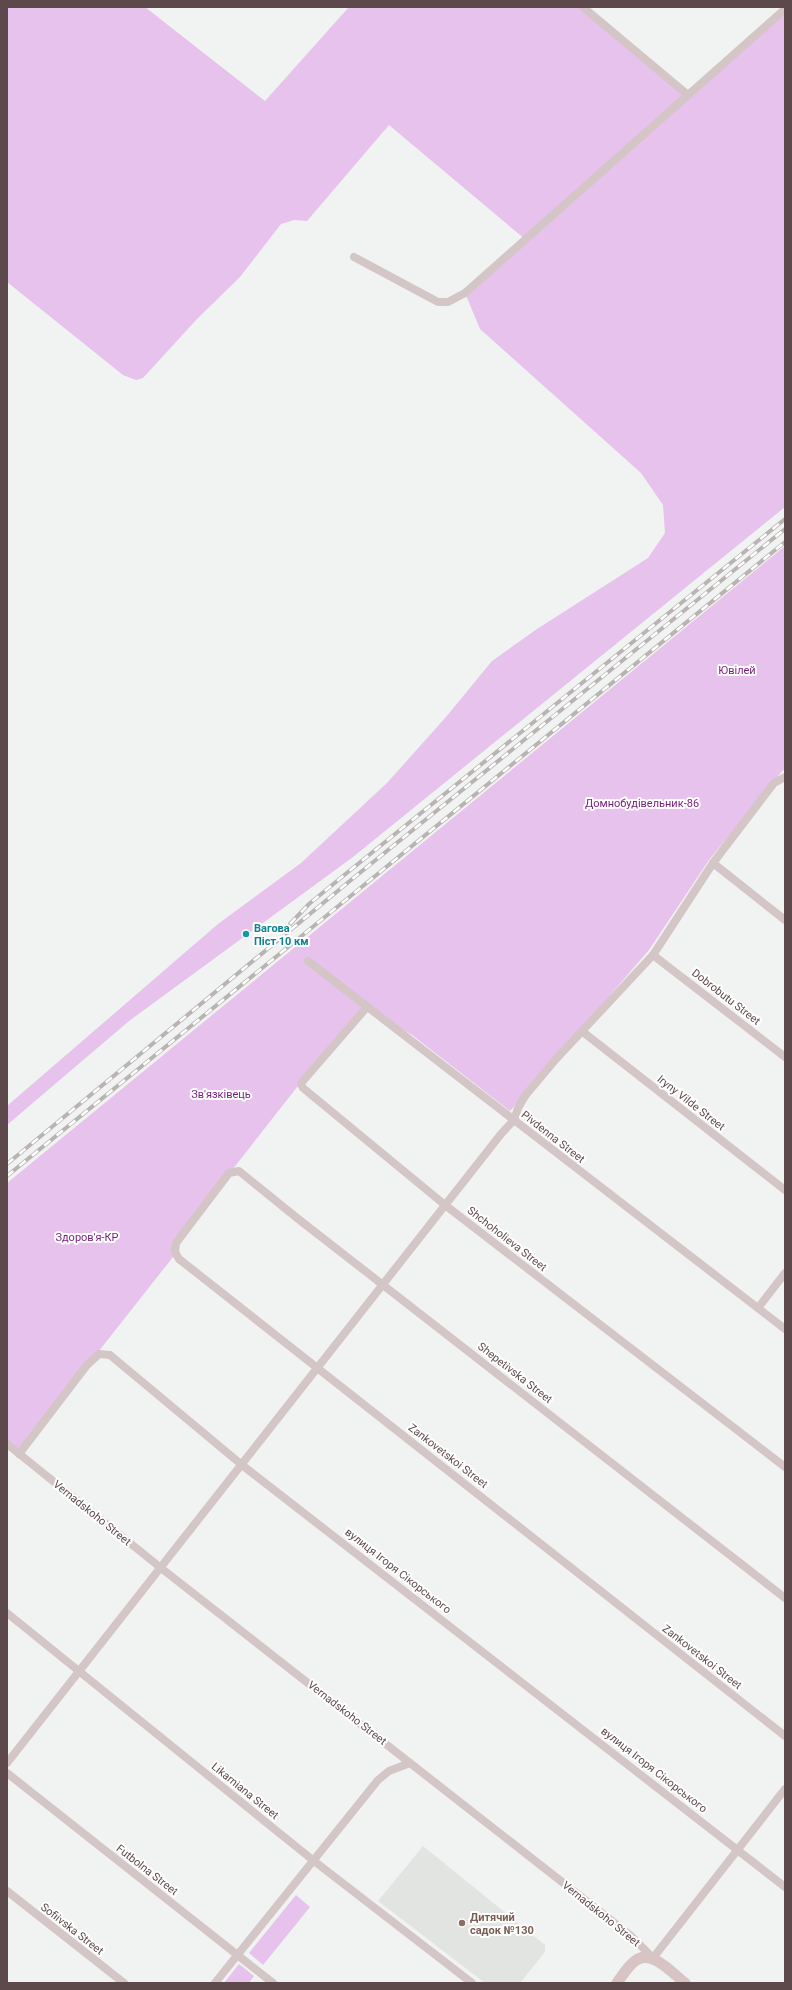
<svg xmlns="http://www.w3.org/2000/svg" width="792" height="1990" viewBox="0 0 792 1990" font-family="Roboto,sans-serif">
<rect width="100%" height="100%" fill="#f0f3f1"/>
<path fill="#e2e4e2" d="M423,1846l122,99v7l-25,31h-35l-107,-82z"/>
<g fill="#e6c2ed">
<path d="M7,7h138l120,94 84,-94h234l105,88 97,-86v498l-432,350 -224,164 -122,104v-19l211,-182 83,-61 86,-80 59,-66 46,-56 45,-32 111,-71 17,-25 -2,-28 -22,-32 -161,-144 -15,-36 61,-53 -137,-115 -82,96 -13,-1 -13,4 -41,53 -43,42 -54,59 -7,2 -13,-5 -116,-93z"/>
<path d="M785,546v225l-2,-1 -74,90 -60,90 -139,161 -98,-76 -46,-28 -65,75 -126,161 -2,14 -153,194 -13,-10v-258z"/>
<path d="M296,1895l14,12 -47,58 -14,-12z"/>
<path d="M239,1964l15,12 -5,7h-25z"/>
</g>
<g fill="none" stroke-linecap="round" stroke-linejoin="round">
<g stroke="#d4c5c6" stroke-width="8">
<path d="M583,7l105,88"/>
<path d="M354,257l84,45h10l17,-9 320,-284"/>
<path d="M713,863l72,57"/>
<path d="M653,955l132,102"/>
<path d="M308,961l477,368"/>
<path d="M367,1007l-64,74 -2,3 2,4 142,117 340,262"/>
<path d="M583,1032l202,158"/>
<path d="M758,1308l27,-35"/>
<path d="M7,1444l154,124 470,368 22,22 132,-169"/>
<path d="M19,1454l68,-89 12,-11 11,1 132,110 543,422"/>
<path d="M785,1598l-488,-380 -58,-47 -10,2 -53,70 -1,9 4,7 606,477"/>
<path d="M7,1613l307,248 158,122"/>
<path d="M7,1763l494,-629 13,-14 4,-12 7,-12 31,-37 97,-104 60,-92 61,-80 11,-6"/>
<path d="M7,1773l266,210"/>
<path d="M7,1891l117,92"/>
<path d="M215,1983l163,-203 11,-9 21,-8"/>
</g>
<path stroke="#d8c4c5" stroke-width="11" d="M617,1983c5,-7 11,-17 18,-22 16,-13 37,12 50,22"/>
<defs>
<g id="rail">
<path d="M290,924l19,-20 39,-32 437,-353"/>
<path d="M7,1164l344,-284 434,-351"/>
<path d="M7,1176l778,-634"/>
</g>
</defs>
<use href="#rail" stroke="#bab3b3" stroke-width="4"/>
<use href="#rail" stroke="#fff" stroke-width="2.5" stroke-dasharray="8" stroke-linecap="butt"/>
</g>
<circle fill="#0f9aa8" stroke="#fff" stroke-width="1.5" cx="246" cy="934" r="4"/>
<circle fill="#8d6e63" stroke="#fff" stroke-width="1.5" cx="462" cy="1923" r="4"/>
<g text-anchor="middle" dominant-baseline="central" stroke-width="4" stroke-linejoin="round" paint-order="stroke">
<g font-size="11" fill="#761d7b" stroke="#fff">
<text x="737" y="670">Ювілей</text>
<text x="642" y="803">Домнобудівельник-86</text>
<text x="221" y="1094">Зв'язківець</text>
<text x="87" y="1237">Здоров'я-КР</text>
</g>
<g font-size="11" font-weight="bold" fill="#0d838f" stroke="#fff" text-anchor="start">
<text x="254" y="928">Вагова<tspan x="254" dy="13">Піст 10 км</tspan></text>
</g>
<g font-size="11" fill="#5d494b" stroke="#fff">
<text transform="translate(726 997) rotate(38)">Dobrobutu Street</text>
<text transform="translate(691 1103) rotate(38)">Iryny Vilde Street</text>
<text transform="translate(553 1137) rotate(38)">Pivdenna Street</text>
<text transform="translate(507 1239) rotate(38)">Shchoholieva Street</text>
<text transform="translate(515 1373) rotate(38)">Shepetivska Street</text>
<text transform="translate(448 1456) rotate(38)">Zankovetskoi Street</text>
<text transform="translate(92 1513) rotate(39)">Vernadskoho Street</text>
<text transform="translate(398 1571) rotate(38)">вулиця Ігоря Сікорського</text>
<text transform="translate(702 1657) rotate(38)">Zankovetskoi Street</text>
<text transform="translate(347 1713) rotate(38)">Vernadskoho Street</text>
<text transform="translate(654 1770) rotate(38)">вулиця Ігоря Сікорського</text>
<text transform="translate(245 1791) rotate(39)">Likarniana Street</text>
<text transform="translate(147 1870) rotate(38)">Futbolna Street</text>
<text transform="translate(601 1914) rotate(39)">Vernadskoho Street</text>
<text transform="translate(72 1929) rotate(38)">Sofiivska Street</text>
</g>
<g font-size="11" font-weight="bold" fill="#785e54" stroke="#fff" text-anchor="start">
<text x="470" y="1917">Дитячий<tspan x="470" dy="13">садок №130</tspan></text>
</g>
</g>
<rect width="792" height="1990" fill="none" stroke="#5d494b" stroke-width="16"/>
</svg>
